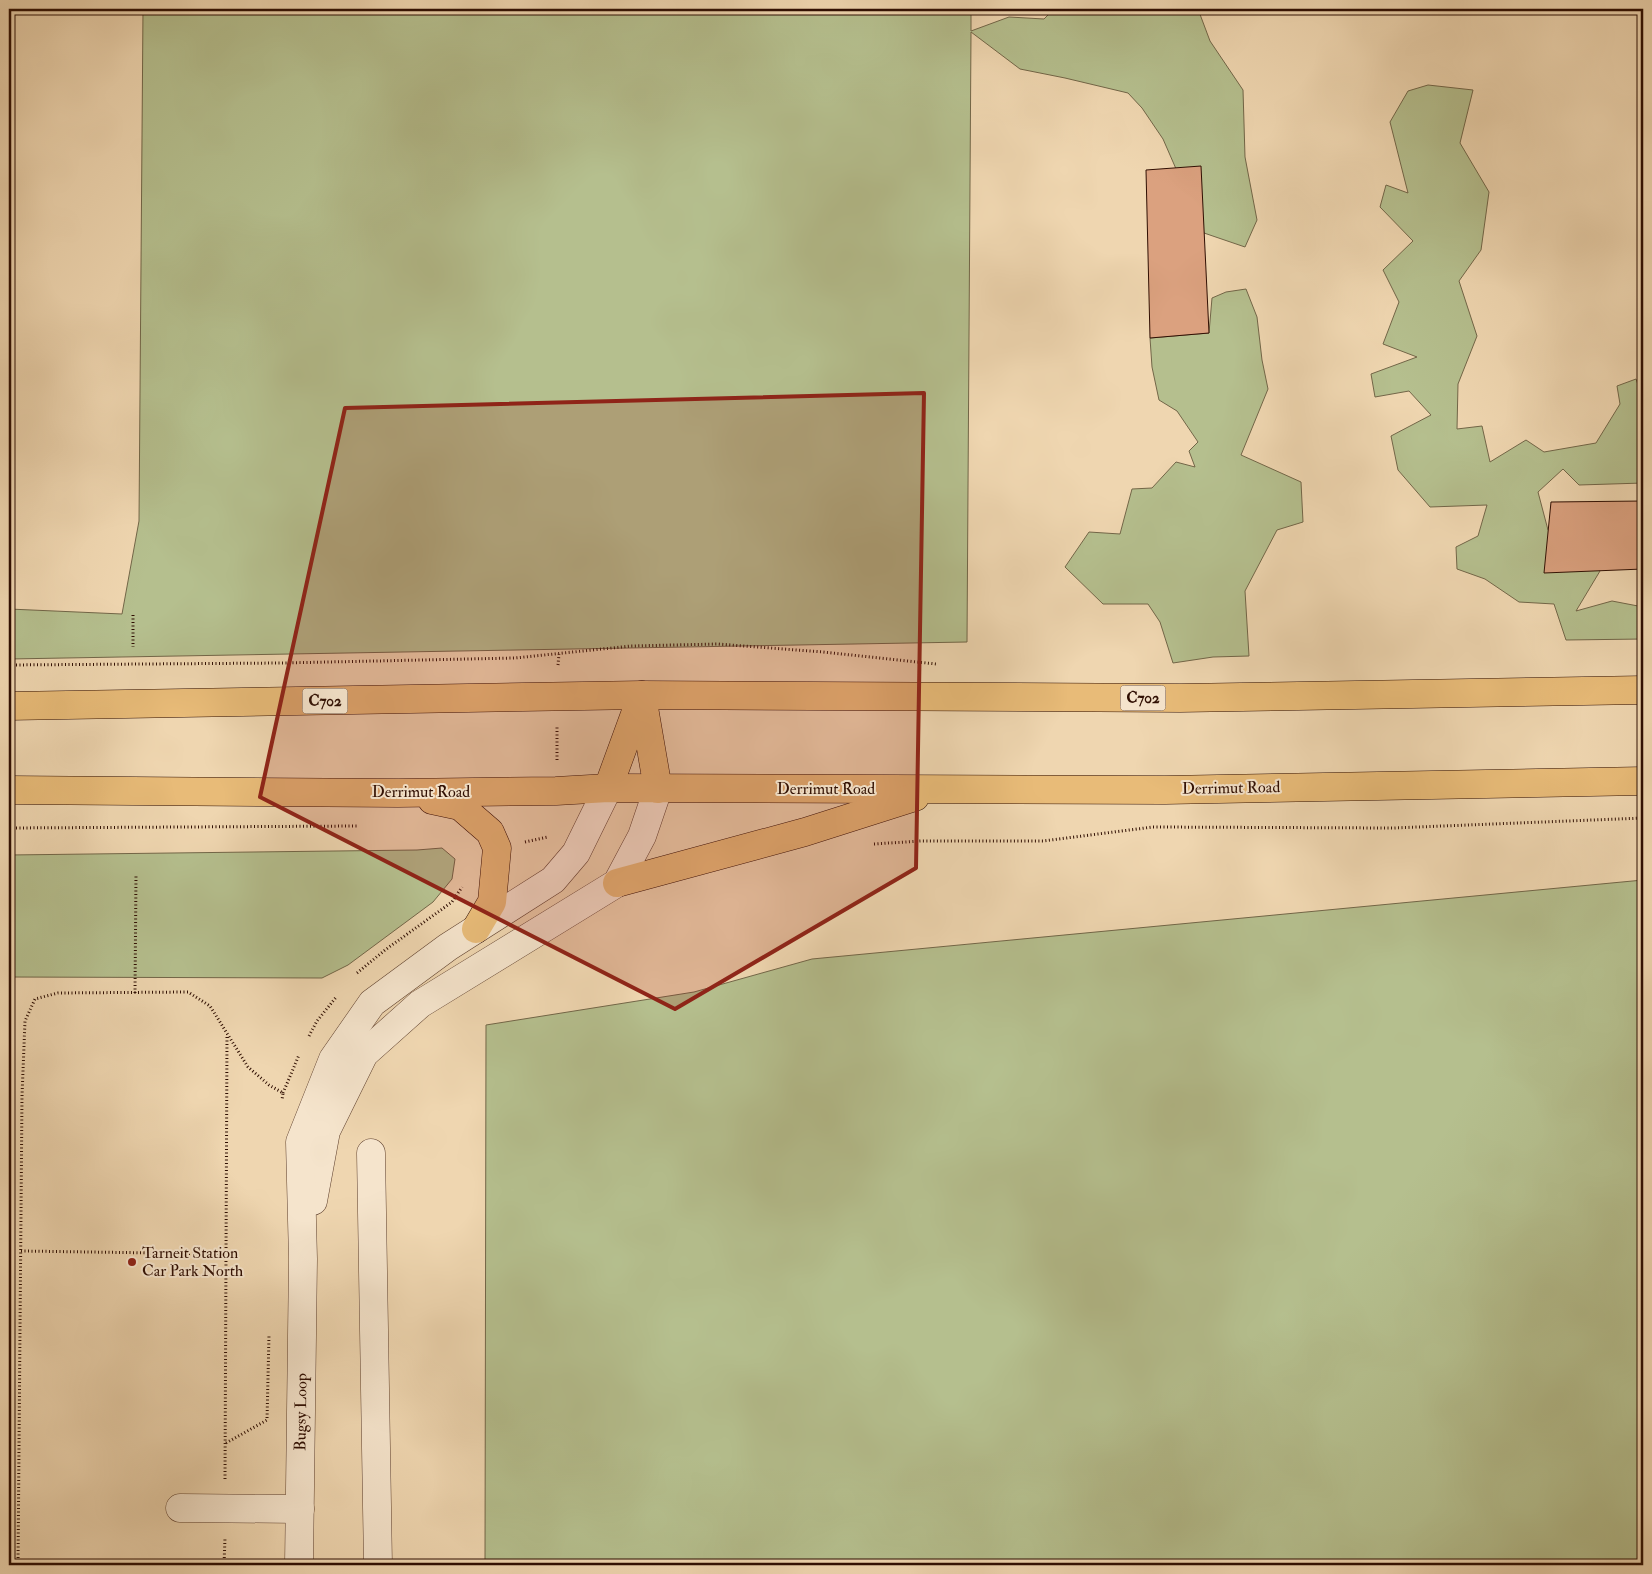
<svg xmlns="http://www.w3.org/2000/svg" width="1652" height="1574" viewBox="0 0 1652 1574" font-family="'IM FELL Double Pica',serif">
<rect width="100%" height="100%" fill="#efd6b0"/>
<filter id="stains"><feTurbulence type="fractalNoise" baseFrequency=".004" numOctaves="4"/><feColorMatrix values="0 0 0 0 .2 0 0 0 0 .09 0 0 0 0 .02 0 0 0 .5 -.17"/></filter>
<radialGradient id="worn" r=".72"><stop offset=".6" stop-color="#630" stop-opacity="0"/><stop offset="1" stop-color="#630" stop-opacity=".3"/></radialGradient>
<g fill="#b5bf8e" stroke="#726648">
<path d="M143,9h828v22l38,-14 35,2 10,-10h144l12,32 33,49 2,67 12,63 -12,27 -41,-14 -41,-94 -21,-31 -14,-15 -63,-15 -45,-9 -49,-37 -4,610 -958,17v-50l113,5 17,-93z"/>
<path d="M1428,85l45,5 -13,53 29,49 -8,58 -22,31 18,55 -19,48 -1,45 25,-3 8,36 36,-22 18,12 52,-9 24,-39 -3,-18 19,-7 7,20v84l-64,2 -16,-16 -25,23 10,38 24,10 28,31 -24,40 36,-10 26,5 5,-1v34l-77,1 -12,-36 -35,-2 -34,-23 -28,-10 -1,-22 22,-11 9,-31 -57,2 -32,-37 -7,-34 40,-21 -22,-24 -34,6 -4,-23 46,-17 -34,-13 16,-42 -16,-32 30,-29 -33,-34 6,-22 22,8 -18,-71 18,-31z"/>
<path d="M1246,289l11,28 5,43 6,29 -27,66 60,27 2,40 -26,8 -32,61 4,65 -36,1 -40,6 -13,-41 -12,-18h-45l-38,-37 24,-35 31,2 12,-45 20,-1 24,-26 19,5 -6,-16 9,-9 -21,-31 -18,-11 -7,-33 -2,-29 59,-5 3,-35 14,-6z"/>
<path d="M442,848l13,11 -3,20 -19,23 -85,63 -26,13 -313,-1v-122l408,-5z"/>
<path d="M1643,880v685h-1158l1,-540 208,-33 118,-33z"/>
</g>
<g fill="#dba17f" stroke="#2f0e02">
<path d="M1201,166l8,167 -59,5 -4,-168z"/>
<path d="M1643,501v68l-99,4 7,-71z"/>
</g>
<g fill="none" stroke-linecap="round" stroke-linejoin="round">
<defs>
<g id="minor">
<path d="M371,1153l7,412"/>
<path d="M313,1201l13,-70 38,-77 56,-50 197,-121 25,-47 16,-47"/>
<path d="M180,1508l120,1"/>
<path d="M299,1565l4,-306 -3,-117 33,-83 39,-56 76,-56 105,-67 23,-27 32,-65"/>
</g>
<g id="major">
<path d="M642,696l16,93"/>
<path d="M9,706l633,-11 538,3 463,-8"/>
<path d="M608,788l34,-93"/>
<path d="M9,790l389,3 158,-2 52,-3 557,2 478,-9"/>
<path d="M432,800l28,6 30,26 7,16 -5,54 -16,27"/>
<path d="M617,883l188,-51 110,-35"/>
</g>
</defs>
<use href="#minor" stroke="#5f402e" stroke-width="29"/>
<use href="#major" stroke="#2f0e02" stroke-width="29"/>
<g stroke="#2f0e02" stroke-width="3" stroke-dasharray="1 2.5" stroke-linecap="butt">
<path d="M133,615v32"/>
<path d="M9,665l273,-2 233,-5 116,-12 87,-2 105,8 113,12"/>
<path d="M558,665l1,-11"/>
<path d="M557,760v-33"/>
<path d="M9,828l350,-2"/>
<path d="M525,842l23,-5"/>
<path d="M874,844l47,-3h122l110,-14 240,1 250,-10"/>
<path d="M357,973l28,-23 67,-48 10,-15"/>
<path d="M135,993l1,-118"/>
<path d="M309,1036l8,-15 20,-25"/>
<path d="M283,1093l16,-38"/>
<path d="M21,1251l205,3"/>
<path d="M226,1443l41,-23 2,-85"/>
<path d="M225,1479l2,-443"/>
<path d="M18,1565l4,-469 3,-75 10,-22 23,-6 130,-1 22,14 38,61 21,18 14,8 -1,7"/>
<path d="M224,1565l1,-27"/>
</g>
<use href="#minor" stroke="#f5e4cc" stroke-width="28"/>
<use href="#major" stroke="#e8bb78" stroke-width="28"/>
</g>
<path fill="#8f2418" fill-opacity="0.2" stroke="#8f2418" stroke-width="4" stroke-linejoin="round" d="M924,393l-8,475 -241,141 -415,-212 85,-389z"/>
<circle fill="#8f2418" stroke="#f5e4cc" stroke-width="2" cx="132" cy="1262" r="5"/>
<g text-anchor="middle" dominant-baseline="central" stroke-width="4" stroke-linejoin="round" paint-order="stroke">
<g fill="#f5e4cc" stroke="#6a4e3f" stroke-width="1">
<rect x="1120.5" y="685.5" width="45" height="25" rx="4"/>
<rect x="302.5" y="688.5" width="45" height="25" rx="4"/>
</g>
<g font-size="15" font-weight="bold" fill="#2f0e02">
<text x="1143" y="698">C702</text>
<text x="325" y="701">C702</text>
</g>
<g font-size="16" fill="#2f0e02" stroke="#f5e4cc">
<text transform="translate(1231 788) rotate(-1)">Derrimut Road</text>
<text x="826" y="789">Derrimut Road</text>
<text x="421" y="792">Derrimut Road</text>
<text transform="translate(301 1412) rotate(-89)">Bugsy Loop</text>
</g>
<g font-size="16" fill="#2f0e02" stroke="#f5e4cc" text-anchor="start">
<text x="142" y="1253">Tarneit Station<tspan x="142" dy="18">Car Park North</tspan></text>
</g>
</g>
<rect width="1652" height="1574" fill="none" stroke="#efd6b0" stroke-width="30"/>
<rect x="10" y="10" width="1632" height="1554" fill="none" stroke="#2f0e02" stroke-width="2.5"/>
<rect x="15" y="15" width="1622" height="1544" fill="none" stroke="#2f0e02"/>
<rect width="100%" height="100%" filter="url(#stains)"/>
<rect width="100%" height="100%" fill="url(#worn)"/>
</svg>
